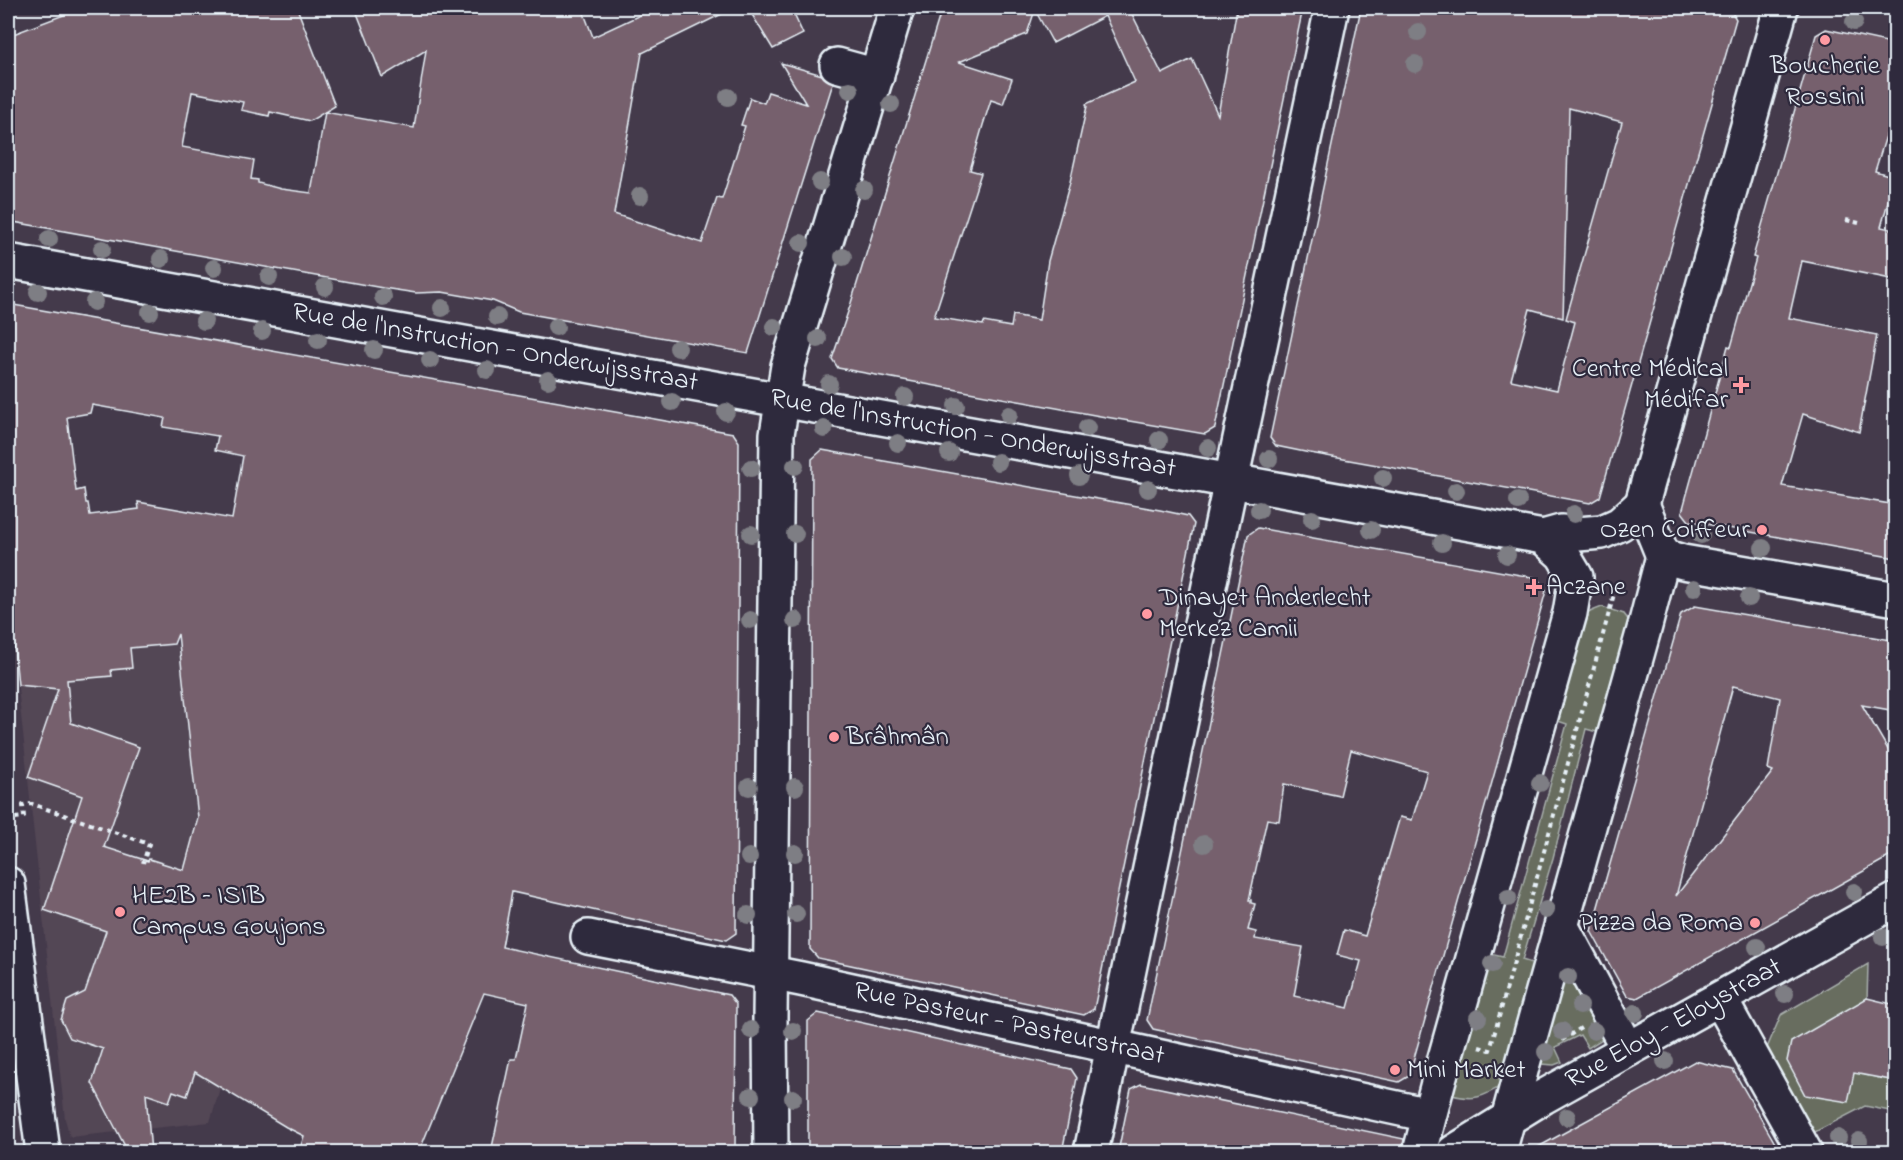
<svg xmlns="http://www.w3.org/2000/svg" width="1903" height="1160" viewBox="0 0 1903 1160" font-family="'Indie Flower',sans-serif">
<rect width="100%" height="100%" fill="#443a4b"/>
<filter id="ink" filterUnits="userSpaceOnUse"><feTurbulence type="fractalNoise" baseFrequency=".0167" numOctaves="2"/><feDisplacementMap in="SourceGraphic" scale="12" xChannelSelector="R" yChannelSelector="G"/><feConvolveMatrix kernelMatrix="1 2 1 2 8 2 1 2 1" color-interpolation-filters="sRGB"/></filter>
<g filter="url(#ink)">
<path fill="#534655" d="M179,644l53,450 -12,-6 -10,34 -140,15 -5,-18 -50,-459z"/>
<g fill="#676d5f" stroke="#a8afac" stroke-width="1.5">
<path d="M1602,607l22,7 6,8 -22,113 -22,-6 -33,129 -31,102 22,7 -36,115c-23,13 -30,20 -56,13l29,-143 22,5 64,-233 -18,-6 34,-102 9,-5z"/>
<path d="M1562,961l45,75 -19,12 -8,-13 -25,12 7,15 -8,3 -13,-1 -2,-12z"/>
<path d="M1868,964l-3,111 30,6v31l-30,-6 -52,27 -46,-85 14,-33z"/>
</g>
<g fill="#76616d" stroke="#e8f1f8" stroke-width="1.5" fill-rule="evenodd">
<path d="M82,8h215l38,98 -25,15 -40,-9 -1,4 -28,-6 2,-8 -51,-10 -10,55 72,13 -3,19 7,1v3l23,6 30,4 14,-81 89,16 12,-78 -44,27 -27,-69h227l11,29 62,-29h79l-92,45 -28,161 88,29 15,-45 5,1 23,-73 -4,-1 9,-27 14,5 4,-11 38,12 -25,-41 41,12 11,8 -85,270 -229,-41 -26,-11 -51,-9 -26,1 -33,-5 -375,-67v-185z"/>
<path d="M748,8h43l12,26 -30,15z"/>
<path d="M942,8h187l33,66 30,-15 26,56 19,-107h66l-88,420 -10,6 -105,-18 -262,-48 -6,-9 19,-56zM1035,10l18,33 52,-27 30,66 -49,22 1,2 -17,76 -22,79 -9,59 -26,-5 -2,12 -27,-5 -1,3 -49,-8 47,-144 -11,-3 13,-45 8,-25 12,4 9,-25 -53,-17 68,-28z"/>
<path d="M1361,8h362l7,1 6,10 -136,478 -10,6 -280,-50 -34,-7 -6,-8zM1569,108l53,14 -56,197 9,3 -18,68 -46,-10 19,-71 33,9z"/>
<path d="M1826,29l70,15v60l-21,67 20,6 -14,50 15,3v50l-94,-19 -13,57 88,17 -18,97 -56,-18 -21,72 114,19v53l-207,-37 -7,-9 46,-166 3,1 25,-89 -3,-1 63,-222z"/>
<path d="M8,304l725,129 6,9 -3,491 -10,7 -214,-48 -10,55 227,48 7,9 -1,148h-244l20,-93h5l12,-56 -44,-10 -65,159h-120l5,-16 -18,-9 -91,-55 -8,24 -14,-5 -4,11 -23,-8 5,58h-23l-36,-69 11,-34 -33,-11 -9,-18 6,-19 18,-9 21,-61 -62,-21 38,-114 -54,-19 30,-88 -40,-4 -10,-100zM92,405l73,13 -2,9 55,9 -3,14 28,6 -11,63 -94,-17 1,7 -49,6 -2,-12h-2l-2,-14 -8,2 -9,-74 23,-4zM178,634l20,184 -14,52 -35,-11 -1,2 -44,-14 35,-100 -68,-24 -4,-43 45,-4 -1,-6 21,-2 -2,-20 44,-4z"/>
<path d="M822,450l338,60 28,6 6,8 -100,485 -10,6 -266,-57 -8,-9 2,-490z"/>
<path d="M1258,528l279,50 9,13 -137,485 -10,6 -246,-53 -6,-9 101,-485zM1351,750l76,21 -15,49 -12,-3 -35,119 -21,-6 -7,25 24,6 -13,47 -54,-12 9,-49 -48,-8 1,-7 -8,-2 7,-26 -4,-1v-3h-2l18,-81 12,2 5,-37 56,12z"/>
<path d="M1695,606l201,35v70l-34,-6 34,58v90l-259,145 -10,-2 -36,-65 90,-317zM1733,686l47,12 -12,71 5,2 -97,125z"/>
<path d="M1867,998l29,7v76l-42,-8 -6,29 -43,-7 -18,-34 4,-19z"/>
<path d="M818,1013l253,56 6,9 -15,74h-254v-131z"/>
<path d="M1695,1061l38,9 47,82h-251z"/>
<path d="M1141,1084l263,55 -2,13h-284l13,-63z"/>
</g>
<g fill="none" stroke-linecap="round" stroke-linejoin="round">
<defs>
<g id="minor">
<path d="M837,65l40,11"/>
<path d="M8,261l1535,276 18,-5 17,2 24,-2 18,-8 22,-20"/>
<path d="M1642,504l139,-496"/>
<path d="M1642,504l21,52"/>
<path d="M1663,556l20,6 213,37"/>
<path d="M8,884l35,268"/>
<path d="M1562,927l66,122"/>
<path d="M588,937l213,42 628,136"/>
<path d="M1720,999l85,153"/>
<path d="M771,1152l-1,-134 7,-584 11,-68 109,-358"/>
<path d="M1091,1152l134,-643 107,-501"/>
<path d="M1420,1152l18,-69 132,-470 6,-36 -13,-22 -20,-18"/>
<path d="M1454,1152l89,-55 353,-197"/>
<path d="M1499,1152l32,-118 114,-408 18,-70"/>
</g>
</defs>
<use href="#minor" stroke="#e8f1f8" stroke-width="38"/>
<g stroke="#e8f1f8" stroke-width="4" stroke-dasharray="4.5 4.5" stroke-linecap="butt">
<path d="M1846,220l13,3"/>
<path d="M15,818l9,-1 -1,-12 9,-1 117,40 -6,19"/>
<path d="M1562,1040l19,-12"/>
<path d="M1479,1047l11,3 127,-467"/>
</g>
<use href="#minor" stroke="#2f2a3d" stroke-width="33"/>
</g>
<g fill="#7e7e84">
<circle cx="1854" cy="22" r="9"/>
<circle cx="1418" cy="32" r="9"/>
<circle cx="1415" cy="64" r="9"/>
<circle cx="850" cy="90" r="9"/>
<circle cx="728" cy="97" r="9"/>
<circle cx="891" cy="104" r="9"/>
<circle cx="820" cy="182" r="9"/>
<circle cx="864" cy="190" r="9"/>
<circle cx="640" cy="196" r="9"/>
<circle cx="49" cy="239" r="9"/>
<circle cx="801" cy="243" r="9"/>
<circle cx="102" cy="249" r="9"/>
<circle cx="843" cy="257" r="9"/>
<circle cx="161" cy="259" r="9"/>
<circle cx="214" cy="268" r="9"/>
<circle cx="269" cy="277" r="9"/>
<circle cx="325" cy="287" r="9"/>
<circle cx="38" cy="292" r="9"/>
<circle cx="383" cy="297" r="9"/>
<circle cx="94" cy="302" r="9"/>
<circle cx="442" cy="308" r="9"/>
<circle cx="150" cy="312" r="9"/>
<circle cx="497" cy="317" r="9"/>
<circle cx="204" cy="321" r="9"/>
<circle cx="556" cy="327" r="9"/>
<circle cx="774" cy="327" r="9"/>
<circle cx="262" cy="331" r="9"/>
<circle cx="818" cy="339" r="9"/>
<circle cx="318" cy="340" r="9"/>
<circle cx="678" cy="348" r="9"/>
<circle cx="374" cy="350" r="9"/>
<circle cx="430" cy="360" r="9"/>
<circle cx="487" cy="370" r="9"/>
<circle cx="548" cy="380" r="9"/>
<circle cx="829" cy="384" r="9"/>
<circle cx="905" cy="397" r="9"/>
<circle cx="672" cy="402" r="9"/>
<circle cx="956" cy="406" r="9"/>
<circle cx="726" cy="412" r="9"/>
<circle cx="1009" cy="415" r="9"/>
<circle cx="1087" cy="428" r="9"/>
<circle cx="824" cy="429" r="9"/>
<circle cx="1159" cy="440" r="9"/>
<circle cx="898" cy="443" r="9"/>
<circle cx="1208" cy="448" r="9"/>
<circle cx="949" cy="453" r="9"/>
<circle cx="1269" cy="459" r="9"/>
<circle cx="998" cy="462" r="9"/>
<circle cx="795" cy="466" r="9"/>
<circle cx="751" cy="468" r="9"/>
<circle cx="1079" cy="476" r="9"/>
<circle cx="1383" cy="478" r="9"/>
<circle cx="1148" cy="489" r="9"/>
<circle cx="1456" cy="491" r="9"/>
<circle cx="1518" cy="501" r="9"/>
<circle cx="1259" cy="510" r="9"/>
<circle cx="1574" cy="514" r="9"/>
<circle cx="1312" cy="519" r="9"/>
<circle cx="1371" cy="530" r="9"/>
<circle cx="751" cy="534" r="9"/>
<circle cx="795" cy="534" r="9"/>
<circle cx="1701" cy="535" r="9"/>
<circle cx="1442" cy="543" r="9"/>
<circle cx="1763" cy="548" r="9"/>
<circle cx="1507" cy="555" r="9"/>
<circle cx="1694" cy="588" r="9"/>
<circle cx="1749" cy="598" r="9"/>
<circle cx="750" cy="620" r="9"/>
<circle cx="795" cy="620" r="9"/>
<circle cx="1540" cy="783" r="9"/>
<circle cx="749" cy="787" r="9"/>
<circle cx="795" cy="787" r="9"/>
<circle cx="1204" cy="844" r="9"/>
<circle cx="795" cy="853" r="9"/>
<circle cx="749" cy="857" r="9"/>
<circle cx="1854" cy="892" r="9"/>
<circle cx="1508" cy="898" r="9"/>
<circle cx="1546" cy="910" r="9"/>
<circle cx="796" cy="914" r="9"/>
<circle cx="748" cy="915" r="9"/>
<circle cx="1883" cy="937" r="9"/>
<circle cx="1757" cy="947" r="9"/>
<circle cx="1492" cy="964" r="9"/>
<circle cx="1568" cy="977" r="9"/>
<circle cx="1785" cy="994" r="9"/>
<circle cx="1580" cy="1006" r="9"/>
<circle cx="1635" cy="1013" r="9"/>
<circle cx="1478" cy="1018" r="9"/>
<circle cx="751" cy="1030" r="9"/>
<circle cx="793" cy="1031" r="9"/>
<circle cx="1562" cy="1031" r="9"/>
<circle cx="1594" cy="1031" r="9"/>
<circle cx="1546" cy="1052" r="9"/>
<circle cx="1665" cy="1061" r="9"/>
<circle cx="751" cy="1096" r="9"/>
<circle cx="793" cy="1098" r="9"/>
<circle cx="1567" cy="1117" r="9"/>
<circle cx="1838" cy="1138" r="9"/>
<circle cx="1859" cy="1141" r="9"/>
</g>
</g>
<g fill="#ff9aa2" stroke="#2f2a3d" stroke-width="2">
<circle cx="1825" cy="40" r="6"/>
<path d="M1738 376h6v6h6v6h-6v6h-6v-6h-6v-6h6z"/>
<circle cx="1762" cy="530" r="6"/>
<path d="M1531 578h6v6h6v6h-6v6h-6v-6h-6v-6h6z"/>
<circle cx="1147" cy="614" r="6"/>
<circle cx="834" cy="737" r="6"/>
<circle cx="120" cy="912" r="6"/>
<circle cx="1755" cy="923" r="6"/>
<circle cx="1395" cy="1070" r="6"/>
</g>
<g text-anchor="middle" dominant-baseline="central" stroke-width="4.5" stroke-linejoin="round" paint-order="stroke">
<g font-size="27" fill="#e8f1f8" stroke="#2f2a3d" text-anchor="start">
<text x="1825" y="66" text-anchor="middle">Boucherie<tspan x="1825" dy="31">Rossini</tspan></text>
<text x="1728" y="369" text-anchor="end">Centre Médical<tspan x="1728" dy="31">Médifar</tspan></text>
<text x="1750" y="530" text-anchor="end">Ozen Coiffeur</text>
<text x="1546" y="587">Aczane</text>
<text x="1159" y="598">Dinayet Anderlecht<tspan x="1159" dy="31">Merkez Camii</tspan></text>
<text x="846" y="737">Brâhmân</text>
<text x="132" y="896">HE2B – ISIB<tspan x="132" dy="31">Campus Goujons</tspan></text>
<text x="1743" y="923" text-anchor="end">Pizza da Roma</text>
<text x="1407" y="1070">Mini Market</text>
</g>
<g font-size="27" fill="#e8f1f8" stroke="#2f2a3d">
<text transform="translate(495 348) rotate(10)">Rue de l'Instruction - Onderwijsstraat</text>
<text transform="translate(973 434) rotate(10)">Rue de l'Instruction - Onderwijsstraat</text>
<text transform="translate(1009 1024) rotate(12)">Rue Pasteur - Pasteurstraat</text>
<text transform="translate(1674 1024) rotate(-29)">Rue Eloy - Eloystraat</text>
</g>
</g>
<rect width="1903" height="1160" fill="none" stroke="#2f2a3d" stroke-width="30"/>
<rect x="15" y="15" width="1873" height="1130" fill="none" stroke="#e8f1f8" stroke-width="2" filter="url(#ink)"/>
</svg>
